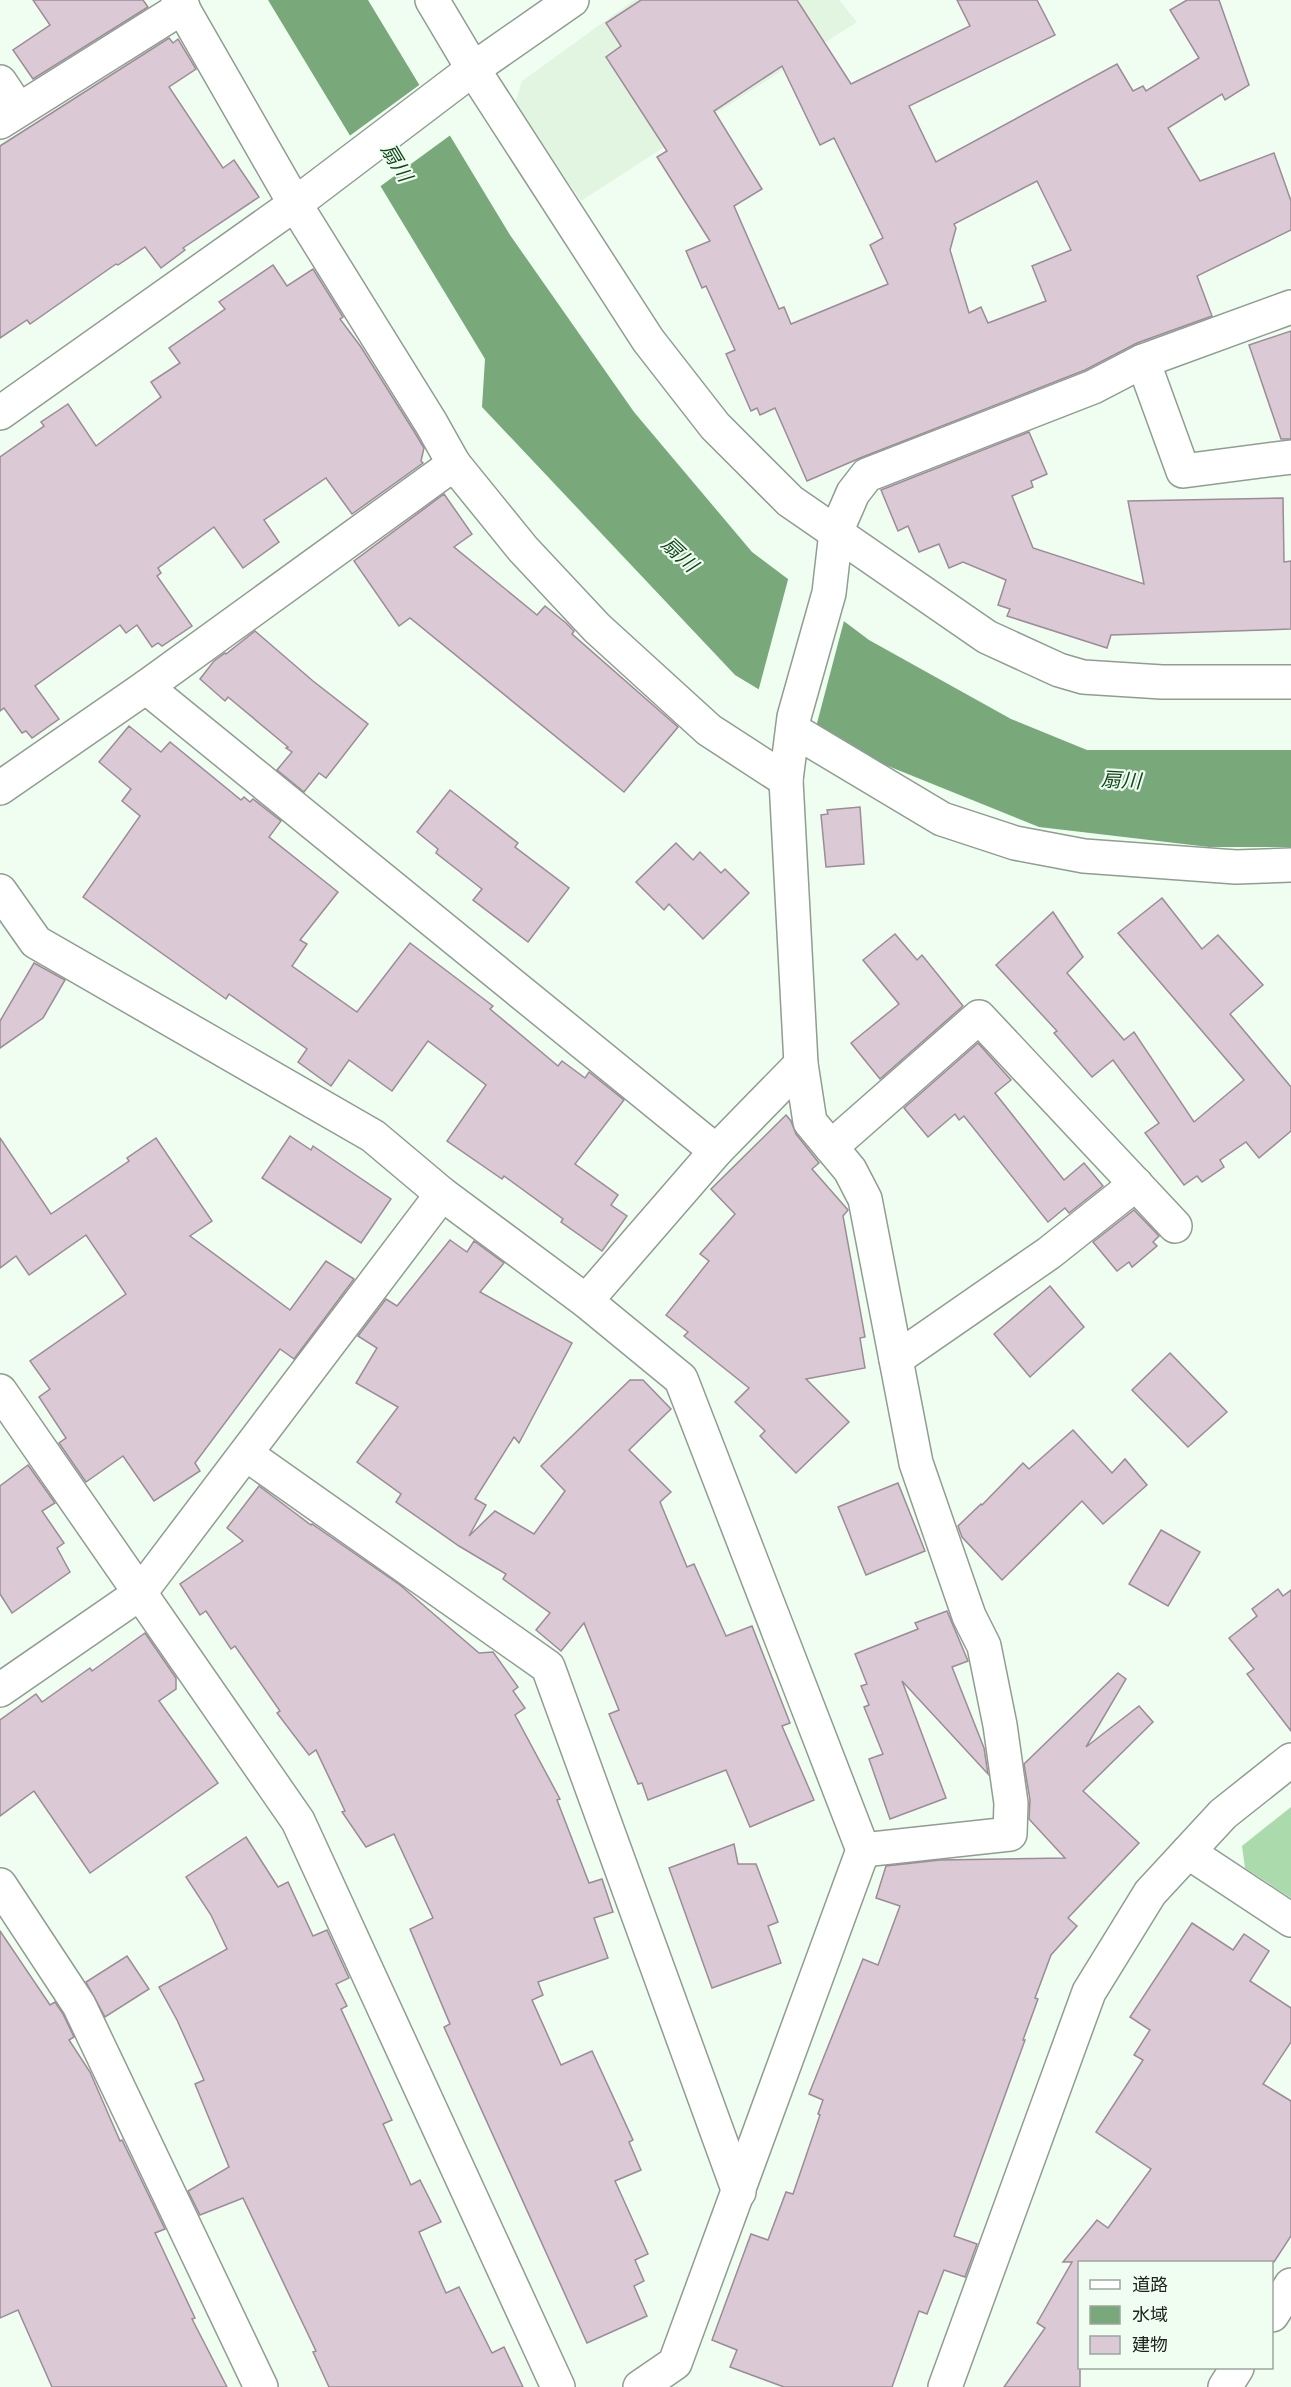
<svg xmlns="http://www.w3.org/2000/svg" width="1291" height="2387" viewBox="0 0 1291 2387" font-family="Spectral,'Noto Sans JP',serif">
<rect width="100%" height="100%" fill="#effef0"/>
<path fill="#e1f5e1" d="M634,0h205l18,22 -276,179 -66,-98 7,-22z"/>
<path fill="#abdbad" d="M1291,1807v91l-46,-30 -3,-22z"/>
<path fill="#79a97b" d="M268,0h100l142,235 124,177 118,140 117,88 142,79 76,31h204v97h-82l-170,-20 -156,-63 -148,-89 -253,-268 3,-48z"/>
<g fill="#effef0">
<path d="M422,83l30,51 -74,54 -30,-51z"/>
<path d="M789,576l56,41 -29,110 -58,-35z"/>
</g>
<g fill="#dbcad6" stroke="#9b8c96" stroke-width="1.5" fill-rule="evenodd">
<path d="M33,0h110l5,7 -115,72 -20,-29 37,-25z"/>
<path d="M641,0h156l54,84 119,-58 -13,-26h80l18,35 -146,71 27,56 181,-98 16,27 10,-5 3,5 53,-33 -29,-48 17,-10h32l30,85 -24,15 -3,-6 -54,34 32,53 74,-28 17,48v29l-94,46 15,40 -75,27 -52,27 -225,88 -53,23 -32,-73 -15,7 -3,-7 -6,3 -25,-57 9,-4 -29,-64 -4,2 -16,-37 24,-10 -53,-84 10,-6 -61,-94 15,-11 -15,-23zM782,66l38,79 14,-7 49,100 -13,7 18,39 -97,40 -7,-17 -5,2 -45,-103 28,-17 -48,-78zM1037,181l34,69 -39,16 14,35 -58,22 -7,-16 -12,6 -19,-63 6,-22 -2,-4z"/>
<path d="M169,38l4,5 5,-4 18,30 -27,18 54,81 11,-8 25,37 -76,51 2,2 -24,18 -16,-21 -27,18 -2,-1 -86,60 -3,-4 -27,18v-192z"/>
<path d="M273,265l14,21 26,-17 30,48 -3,2 21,28 54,86 9,15 -3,13 2,2 -71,51 -26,-36 -62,42 15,22 -36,26 -29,-41 -56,41 3,5 -4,3 35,50 -30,20 -4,-3 -6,4 -15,-22 -11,8 -6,-8 -85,61 24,33 -27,19 -6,-7 -4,2 -18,-25 -4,3v-254l44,-31 -3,-4 27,-18 28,42 65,-49 -10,-15 29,-19 -11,-15 56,-39 -6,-7z"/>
<path d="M1291,331v108h-10l-32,-94z"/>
<path d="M1029,432l18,42 -16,7 2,6 -21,9 21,52 111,36 -16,-83 155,-3 1,64 7,-1v68l-180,6 -4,13 -100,-32 3,-7 -12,-4 8,-25 -43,-18 -14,6 -10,-24 -20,8 -11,-26 -10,5 -17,-41z"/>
<path d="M444,494l28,40 -18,13 83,68 8,-9 21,17 8,8 -2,3 106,93 -54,65 -214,-174 -11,8 -45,-65z"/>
<path d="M255,631l58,50 55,43 -42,54 -7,-5 -15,19 -27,-22 15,-18 -6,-4 2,-1 -60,-50 -3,4 -25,-22 14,-18 11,-8 1,1z"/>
<path d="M129,726l32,26 9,-10 71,58 3,-3 6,5 3,-3 28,22 -12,16 69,55 -38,48 7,4 -15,22 65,46 53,-69 83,63 -3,3 68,57 4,-5 23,17 4,-6 35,28 -49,64 43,31 -7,10 16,11 -25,35 -41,-29 2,-3 -59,-43 -2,3 -55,-38 39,-56 -58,-44 -36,50 -43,-31 -18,26 -33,-24 9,-13 -78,-55 -3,5 -143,-102 57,-81 -18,-15 9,-12 -32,-27z"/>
<path d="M450,790l68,53 -3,4 54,41 -41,54 -55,-42 9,-11 -46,-36 2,-4 -21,-17z"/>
<path d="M860,807l4,57 -38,3 -5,-52 7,-1 -1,-4z"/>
<path d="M676,843l17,17 7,-8 21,21 4,-4 24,24 -46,46 -34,-35 -5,6 -28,-28z"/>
<path d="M1162,898l40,51 16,-14 45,50 -33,29 61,73v44l-32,27 -13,-16 -26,18 4,7 -22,15 -5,-6 -13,9 -39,-52 14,-10 -46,-63 -21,17 -38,-44 3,-2 -61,-66 57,-53 30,45 -16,16 57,67 10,-8 60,90 50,-42 -126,-147z"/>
<path d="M895,934l22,26 5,-5 41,51 -83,73 -29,-36 48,-39 -36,-44z"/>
<path d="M34,963l31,17 -22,38 -43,30v-27z"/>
<path d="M978,1043l33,37 -16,13 69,87 20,-17 19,23 -34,27 -4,-5 -17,14 -84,-106 -5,4 -4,-6 -27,23 -24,-29z"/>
<path d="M786,1115l5,6 5,13 23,29 -7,6 36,41 -5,6 22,121 -5,1 5,30 -59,11 43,43 -53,51 -36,-37 5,-5 -30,-29 14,-14 -65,-52 4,-4 -22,-17 43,-54 -9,-7 35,-40 -24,-25z"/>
<path d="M290,1136l21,14 2,-4 78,53 -30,44 -99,-65z"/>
<path d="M0,1138l51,76 78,-53 -2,-3 29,-20 56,83 -22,15 100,74 36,-49 28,18 -60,80 -14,-10 -85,114 5,8 -46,30 -31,-45 -37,26 -27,-39 7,-5 -27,-41 11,-8 -20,-28 96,-67 -40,-59 -57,40 -13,-19 -16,12z"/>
<path d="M1134,1210l25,26 -6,6 4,4 -25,21 -3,-5 -12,9 -24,-29z"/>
<path d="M450,1240l17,12 7,-11 30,22 -24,29 92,51 -53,100 -5,-6 -39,62 11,6 -17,31 26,-25 39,23 31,-43 -24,-25 89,-86h13l28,29 -42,41 42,42 -11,10 27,65 7,-3 32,72 26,-10 38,97 -8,3 32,74 -64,27 -24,-57 -78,30 -6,-17 -4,1 -29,-70 10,-4 -35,-87 -23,28 -25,-21 14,-17 -47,-34 3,-5 -47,-28 -63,-44 5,-8 -44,-32 41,-55 -42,-24 21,-35 -19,-12 28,-37 11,7z"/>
<path d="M1050,1286l34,41 -54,50 -36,-43z"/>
<path d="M1170,1353l57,59 -39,35 -56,-57z"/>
<path d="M1073,1430l39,43 13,-14 22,26 -44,39 -21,-23 -80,79 -40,-43 -4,-11 23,-22 1,1 41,-42 6,6z"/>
<path d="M28,1465l27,38 -13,8 22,32 -7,5 13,24 -58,41 -12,-19v-108z"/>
<path d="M898,1483l27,68 -59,24 -28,-68z"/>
<path d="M259,1486l52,39 1,-1 88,61 79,68 14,-1 25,35 -5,4 12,17 -10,7 45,84 -3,1 32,83 13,-4 11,33 -19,6 14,40 -70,24 5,13 -11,5 29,65 31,-14 41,89 -4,2 12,28 -26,11 33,73 -13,6 9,21 -10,5 13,30 -60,27 -143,-316 6,-3 -40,-95 23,-11 -39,-84 -28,13 -24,-35 3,-1 -29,-61 -7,5 -32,-42 3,-2 -45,-65 -4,3 -25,-38 -6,4 -20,-31 63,-43 -16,-13z"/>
<path d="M1161,1530l39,22 -32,54 -39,-22z"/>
<path d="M1278,1589l5,7 8,-6v141l-44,-57 7,-5 -25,-31 28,-22 -5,-7z"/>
<path d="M947,1611l21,50 -16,6 32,81 4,26 -86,-93 44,117 -56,21 -21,-60 14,-5 -19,-47 5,-2 -8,-19 6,-2 -12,-30 63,-25 -3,-6z"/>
<path d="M145,1633l31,45v11l-17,12 59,82 -128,90 -56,-82 -34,25v-96l36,-26 6,8 48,-34 2,3z"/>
<path d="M1118,1673l8,6 -40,68 53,-41 14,16 -70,69 56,52 -71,75 9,8 -26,29 -16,43 3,1 -15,41h2l-71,196 23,8 -12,33 -21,-7 -17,44 -8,-3 -27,76h-108l-54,-20 7,-17 -25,-10 39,-106 17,6 18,-48 7,2 27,-79 -2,-1 5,-14 -14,-6 54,-135 15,6 22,-59 -24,-8 10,-32 54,-6 125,-2 -36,-39 1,-19 -6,-36z"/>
<path d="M246,1837l32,50 10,-5 25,54 14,-6 22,48 -13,6 11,22 -6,3 51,111 -9,4 28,61 9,-5 21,42 -22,10 27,61 13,-6 33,66 12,-6 19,40h-194l-16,-35 3,-1 -73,-153 -43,17 -12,-24 41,-24 -34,-83 9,-4 -27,-60 -18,-33 68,-38 -16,-34 -25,-38z"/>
<path d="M734,1844l4,20h18l22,58 -10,4 13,37 -69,25 -43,-120z"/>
<path d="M1192,1923l41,27 11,-16 25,17 -19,30 41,27v34l-28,42 28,17v135l-17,26h-194v125h-76l41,-59 -8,-5 35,-61h-9l34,-42 11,8 43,-59 -55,-37 47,-72 -9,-5 16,-25 -20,-13z"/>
<path d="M0,1931l50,74 5,-3 8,12 11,23 -5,3 21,32 30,69 2,-1 43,89 -10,4 40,85 -3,1 35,68h-175l-34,-77 -18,8z"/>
<path d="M127,1956l22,33 -44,28 -19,-35z"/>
</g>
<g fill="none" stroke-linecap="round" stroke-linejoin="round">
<defs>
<g id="minor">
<path d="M178,0l117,204 136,219 23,41 69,85 74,79 112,102 77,50"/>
<path d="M432,0l41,69 175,271 67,86 75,75 197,136 72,33 24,7 79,5h129"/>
<path d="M0,82l18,27"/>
<path d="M0,122l183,-115"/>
<path d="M1143,361l40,110 108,-14"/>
<path d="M0,413l295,-209 178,-135 99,-69"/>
<path d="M146,687l570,464"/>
<path d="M793,730l149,89 73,24 69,13 152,11 55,-2"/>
<path d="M0,788l146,-101 308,-223"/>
<path d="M0,891l36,51 337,194 69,58 144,107 95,78 182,471 -188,513 -35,24"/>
<path d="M831,1147l148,-130 196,209"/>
<path d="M586,1301l130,-150 85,-87"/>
<path d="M896,1359l153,-106 87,-69"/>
<path d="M0,1391l298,430 260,566"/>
<path d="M246,1454l302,213 191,525"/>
<path d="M0,1690l139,-96 303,-400"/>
<path d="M863,1850l147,-16 1,-31 -11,-78 -16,-79 -15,-30 -53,-153 -51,-264 -15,-29 -40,-48 -9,-58 -15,-284 8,-63 35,-124 7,-61 17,-39 14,-18 226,-88 50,-26 148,-54"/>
<path d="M1188,1852l103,68"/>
<path d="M0,1885l79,120 182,382"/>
<path d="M1272,2315l19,-30"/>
<path d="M945,2387l144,-395 61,-99 73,-79 68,-54"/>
<path d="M1225,2387l12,-19"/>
</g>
</defs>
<use href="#minor" stroke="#909d91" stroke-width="36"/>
<use href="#minor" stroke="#fff" stroke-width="33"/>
</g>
<g text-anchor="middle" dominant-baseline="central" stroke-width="4.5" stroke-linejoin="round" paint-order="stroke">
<g font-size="20" font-style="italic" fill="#104519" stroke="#effef0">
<text transform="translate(396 163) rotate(59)">扇川</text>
<text transform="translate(679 555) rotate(43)">扇川</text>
<text transform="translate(1121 781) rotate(3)">扇川</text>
</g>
</g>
<rect x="1078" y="2261" width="195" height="108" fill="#effef0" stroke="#9ca79d" stroke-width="1.5"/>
<rect x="1090" y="2280" width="30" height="9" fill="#ffffff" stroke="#9ca79d" stroke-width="1.5"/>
<text x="1132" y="2291" font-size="18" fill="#202520">道路</text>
<rect x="1090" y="2306" width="30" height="18" fill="#79a97b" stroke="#9ca79d" stroke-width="1.5"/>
<text x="1132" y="2321" font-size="18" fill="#202520">水域</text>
<rect x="1090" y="2336" width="30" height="18" fill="#dbcad6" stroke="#9ca79d" stroke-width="1.5"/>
<text x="1132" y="2351" font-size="18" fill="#202520">建物</text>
</svg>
